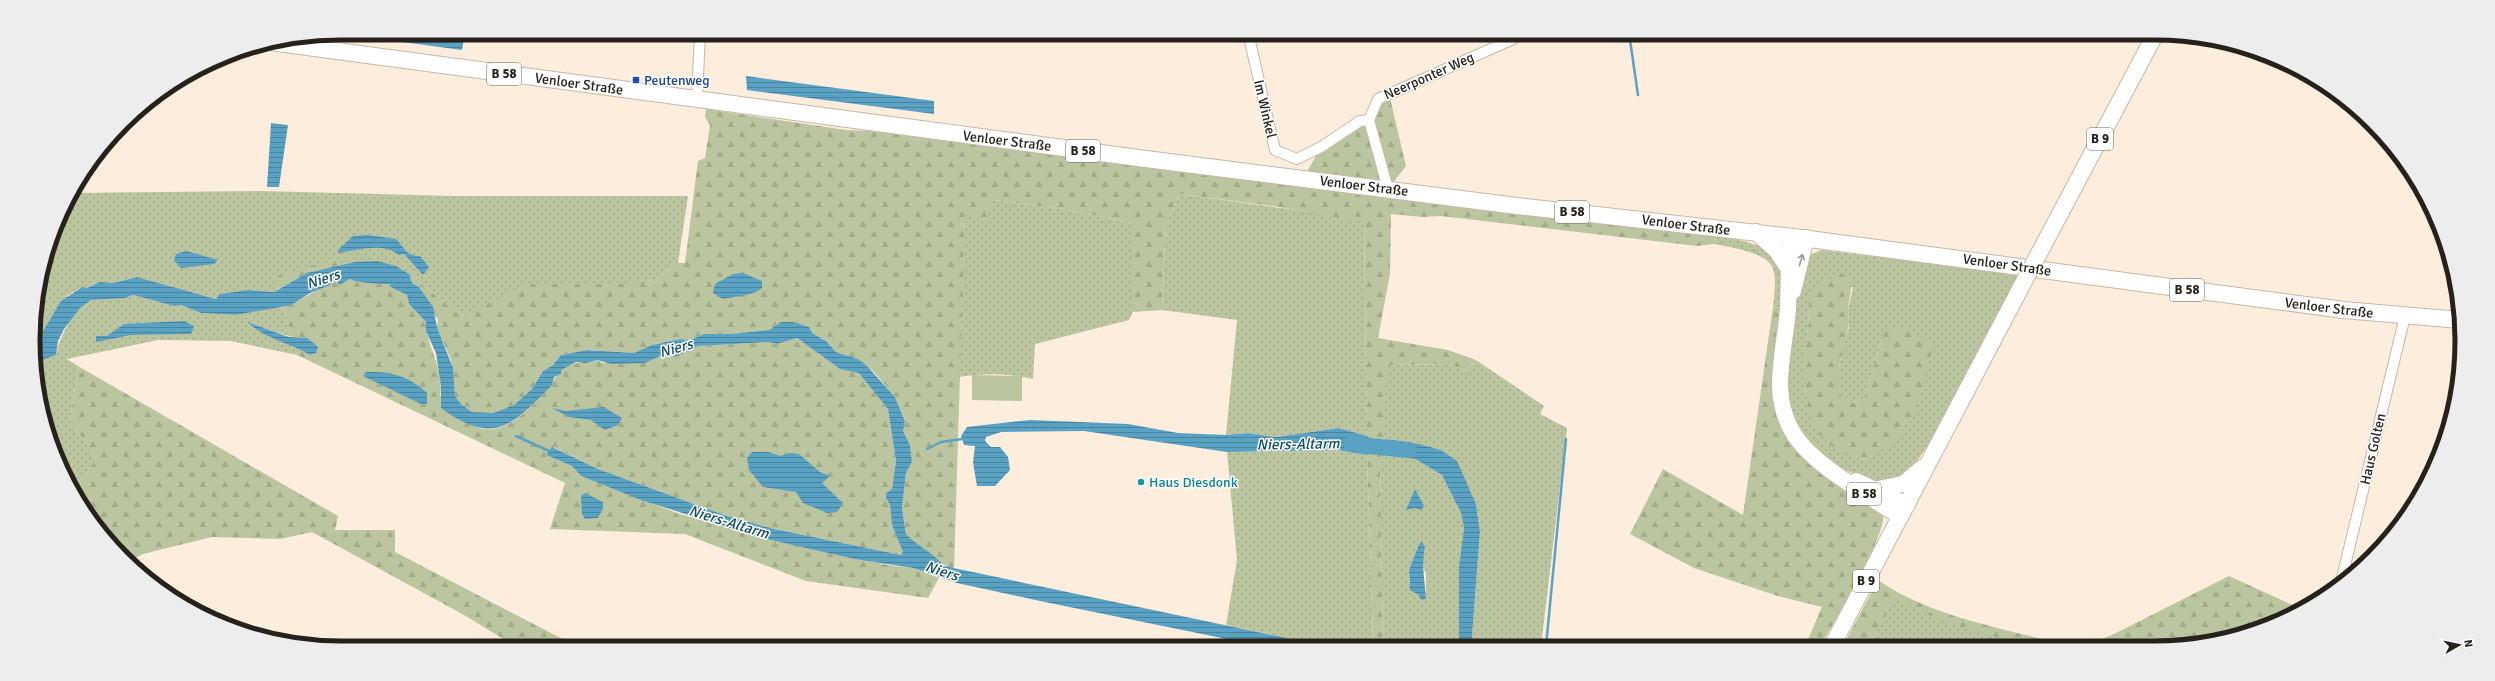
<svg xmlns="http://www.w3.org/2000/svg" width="2495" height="681" viewBox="0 0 2495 681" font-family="Signika,sans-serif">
<defs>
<pattern id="grass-dots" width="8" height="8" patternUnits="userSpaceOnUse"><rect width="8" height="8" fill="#bbc6a0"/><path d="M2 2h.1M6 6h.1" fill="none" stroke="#a1aa89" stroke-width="1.8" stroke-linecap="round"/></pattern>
<pattern id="forest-firs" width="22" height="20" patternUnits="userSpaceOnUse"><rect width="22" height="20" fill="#bbc6a0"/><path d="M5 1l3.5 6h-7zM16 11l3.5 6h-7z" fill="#a1aa89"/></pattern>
<pattern id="water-rules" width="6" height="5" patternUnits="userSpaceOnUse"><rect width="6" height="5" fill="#59a2c3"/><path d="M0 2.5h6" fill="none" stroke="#49849e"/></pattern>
</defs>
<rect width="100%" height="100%" fill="#fdeddd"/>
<g fill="url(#grass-dots)" fill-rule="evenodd">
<path d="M261,191l194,5h233l-10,67 -24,17 -163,24 -29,12 -53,-42 -135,3 3,13 -3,2 -26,-2 -29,4 -3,5 -79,-22 -24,6 -13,-1 -13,6 -5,-1 -14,8 -11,13 -14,23 -1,11 -6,-1c-5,-47 11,-109 36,-148z"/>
<path d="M1180,194l159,22 25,6 3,214 -28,-8 -63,9 -28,-4 -22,2 11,-115 -75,-10 4,-86z"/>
<path d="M993,200l68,9 72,14v89l-4,8 -94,24 -2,35c-22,-6 -51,-6 -74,-2l6,-164z"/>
<path d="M1717,235c21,5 54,8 64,32 4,11 0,29 0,41l-8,-1c1,-12 4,-27 0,-38 -5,-17 -44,-22 -59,-25z"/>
<path d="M1821,250l198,24c-16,32 -94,193 -118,204 -18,9 -34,1 -51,-6 -32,-13 -64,-45 -64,-82 1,-17 4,-34 6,-51 2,-29 6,-56 16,-83zM1853,287l-5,23 1,18 -7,21 -5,32 4,15 11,7 12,-5 19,-63 -17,125 -29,-11 -15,-12 -17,-48v-28l6,-69z"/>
<path d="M133,295l41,11 7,-1 20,8 35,2 46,-9 10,31 -44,-14 46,23 3,9 -66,-14 -73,-1 -91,19 11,7 -8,55 26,37 -21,35 -10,-16 -21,-57 -6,-58 18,-7c3,-16 18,-49 35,-55 12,-4 29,1 42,-5z"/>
<path d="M1476,360l68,46 -4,8 27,14 -26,218h-67l-2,-10 8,-104 -4,-28 -20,-43 -15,-11 -55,-11v11l31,10 25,15 19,38 3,15 -5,38v80l-76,1 -3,-190 3,-1 2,-76 6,-15 58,-1 17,7zM1419,544l6,3 -3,16 4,11v25l-17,-16v-13z"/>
<path d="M1338,450l29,5 6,185 5,7h-49l-103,-22 11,-65 -10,-108z"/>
<path d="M1895,598c45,24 92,36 141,48h-168z"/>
</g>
<g fill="url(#forest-firs)">
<path d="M1389,94l17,72 -18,23 -85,-10 18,-32 48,-27 9,-21z"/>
<path d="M706,109l140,21 114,5 757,100 -3,9 -17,2 -256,-30 -19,1 -31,-3 -1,60 -12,64 70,12 28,10 -10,11 -17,-7 -58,1 -5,15 -2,76 -4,1 3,190h-5l-5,-7 -6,-185 6,-4v-10l-6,-5 -3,-214 -85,-15 -99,-13 -14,30 -4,86 -29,2v-89l-72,-14 -68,-9 -7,20 -21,-6 -11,355c-12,-3 -39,-25 -48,-35l-4,-26 4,-35 6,-11 -2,-17 -7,-14 2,-11 -10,-23 -21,-25 -16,-13 -22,-7 -10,-11 -14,-8 -31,-11 -12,8 -39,4h-26l-14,6 -10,-1 -28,6 -18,8 -47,-3 -26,5 -8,10 -10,6 -11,18 -18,16 -21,8h-11l-10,-1 -11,-8 -6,-8 -4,-36 -14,-33 1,-7 -19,-33 -7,-4 -3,-9 53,42 66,-32h91l35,-4 24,-17h7l13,-102 7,-3 5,-33 -5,-8z"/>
<path d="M324,262h31l-48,11 -30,17 -4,-13z"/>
<path d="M1840,274l10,2c3,13 -1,21 -2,34 0,6 2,13 0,19 -5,23 -14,43 -7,67l11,7 12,-5 19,-63 7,-8 17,2 26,15 -18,70 -25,31 -24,15c-15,-6 -35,-10 -45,-24 -24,-34 -16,-80 -12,-118 0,-8 -1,-22 3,-27 7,-10 18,-13 28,-17z"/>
<path d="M336,278l55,6 16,10 2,10 17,18c0,25 19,46 14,73 8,7 29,29 37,32 28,11 55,-21 71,-39 7,-7 8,-15 17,-21 11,-6 20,-4 32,-7l6,3h42l18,-8h14l21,-9 71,-4 8,2 20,-6 43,31 19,3 29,37 8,52 -4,28 -6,4v5l4,7 2,20 12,27 -3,3 -127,-26 -47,-13 -129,-47 -45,-22 -7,8 26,11 9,10 96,37 85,25 126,27 25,3 26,10 -11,20 -122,-17 -121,-47 -135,-5 15,-46 -268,-128 -3,-9 16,9 -3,-17 -15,-1 -10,-31c21,-5 35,-17 54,-28z"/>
<path d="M1773,307l8,1 -2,108 104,98c5,19 -50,110 -62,132h-16l17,-39 -44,-11 -84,-28 -64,-34 33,-65 80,46z"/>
<path d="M78,366l260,150 -3,14h60v22l185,96h-62l-54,-33 -152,-83 -32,7 -68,-2 -69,17 -12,6 -35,-32 -21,-35 21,-35 -26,-37z"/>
<path d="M2229,576l70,32 -27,17 -78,20 -108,1 28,-12z"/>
<path d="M1878,580c55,38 126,48 191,66 -61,0 -121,-20 -174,-47l-27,47h-25z"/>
</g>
<path fill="#bbc6a0" d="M972,375l50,1v25l-50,-1z"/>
<g fill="url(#water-rules)">
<path d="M381,33h42l41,5 -2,12 -82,-11z"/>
<path d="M746,76l188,25v13l-187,-24z"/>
<path d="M271,123l17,2 -9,62h-12z"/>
<path d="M368,235l28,4c8,8 11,18 24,17l9,11 -6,8 -19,-21 -5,1c-18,-13 -39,-5 -61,-2l1,-4 14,-13z"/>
<path d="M186,251l32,9 -4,4 -33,4 -7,-8 2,-6z"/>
<path d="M377,261l19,5 13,8 3,9 7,4 14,20 4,20 16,41 2,28 6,8 11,8 21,1 21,-8 18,-16 11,-18 10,-6 8,-10 26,-5 47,3 18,-8 28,-6 10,1 14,-6h26l39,-4 12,-8h12l16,5 3,6 14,8 10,11 22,7 9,7 28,31 10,24 -2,10 7,14 2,17 -6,11 -4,35 4,26c11,12 28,19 38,32l385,81h-63l-226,-46 -83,-18 -44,-15 -58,-9 -93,-21 -121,-38 -60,-24 -9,-10 -26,-11 6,-8 46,22 129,47 47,13 127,26 2,-3 -11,-27 -2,-20 -4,-7v-5l6,-4 4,-28 -8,-52 -29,-36 -19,-4 -43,-31 -20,6 -8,-2 -71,4 -21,10 -14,-1 -18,8 -34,1 -14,-4 -11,3 -10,-1 -15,8v4l-7,3 -2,8c-39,40 -58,62 -111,23v-22l-5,-33 -10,-22v-9l-17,-18 -2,-9 -18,-9 2,-2c-9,0 -35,-1 -41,-5l-11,6 -3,-7 -6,7 -20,8 -19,12 -55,10 -35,-2 -20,-8 -7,1 -41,-11 -8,3 -34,2 -11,8 -16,21 -6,12 -2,14 -18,7 -2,-15 6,-5 1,-11 18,-30 21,-14 5,1 13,-6 13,1 24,-6 79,22 3,-5 29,-4 26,2 33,-19 48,-11z"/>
<path d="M743,273l19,8v7c-9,8 -27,8 -39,11l-10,-6 2,-9 18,-10z"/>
<path d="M184,321l10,5 -3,8 -60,1 -35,7v-6h11l17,-12z"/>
<path d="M247,322l42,15 18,1 11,9 -2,6 -6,2c-22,-13 -45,-16 -63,-33z"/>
<path d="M366,372c25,-1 43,4 61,21v11h-6l-58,-28z"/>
<path d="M604,407l18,11 -4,7 -13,5 -14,-10 -22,-3 -17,-9 14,3z"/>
<path d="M1030,420l98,4 50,9 48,2 22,-2 28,4 63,-9 28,8 6,5v10l-6,4 -29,-5 -111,2 -143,-21 -83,1 -15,5 -1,4 6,6h9l8,10 2,13 -15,16h-18l-4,-24 2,-16 -11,-1 -3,-9 6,-9z"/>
<path d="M1386,439l33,5 22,6 16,11 19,43 4,28 -8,104 2,10h-15v-80l5,-38 -3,-15 -19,-38 -25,-15 -31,-10z"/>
<path d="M752,452h17l11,4 10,-3 9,1 21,18 10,4 -8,7 21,20 -6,9 -10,1 -24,-10 -7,-11 -33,-5 -14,-17 -2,-12z"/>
<path d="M1415,489l9,17 -3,4 -6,-2 -9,2z"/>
<path d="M585,493l18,9v7l-5,9 -13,1 -3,-5 -1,-18z"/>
<path d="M1422,542l3,5c-4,18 0,34 1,52l-5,1 -2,-5 -9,-5 -1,-20 10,-26z"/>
</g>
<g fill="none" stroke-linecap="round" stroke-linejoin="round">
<g stroke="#59a2c3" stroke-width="2.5">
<path d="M1629,33l9,62"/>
<path d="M516,436l33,15"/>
<path d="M927,449l14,-7 21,-3"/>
<path d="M1546,646l20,-207"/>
</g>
<path stroke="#59a2c3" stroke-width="16" d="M1351,444l57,6"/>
<defs>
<g id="minor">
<path d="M1248,33l27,117 22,9 24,-12 39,-26 9,-1"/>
<path d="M312,48v-12"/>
<path d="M697,98l3,-65"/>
<path d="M1388,189l-19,-69 9,-21 133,-59 10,-7"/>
<path d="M2341,582l64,-266"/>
</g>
<g id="primary">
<path d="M270,42l876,117 371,47 277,31 550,73 116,10"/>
<path d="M1756,232l20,18 11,16"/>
<path d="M1791,237c-3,24 -2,48 -3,72 -2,25 -8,50 -8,76 1,49 29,71 67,97 18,12 35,24 54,34"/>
<path d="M2044,244l112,-211"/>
<path d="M1793,291l13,-53"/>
<path d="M1856,481l51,24"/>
<path d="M1878,489l25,-5 19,-16"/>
<path d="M1832,646l188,-357"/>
</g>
</defs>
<use href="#minor" stroke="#c7b7a7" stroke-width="12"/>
<use href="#primary" stroke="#c7b7a7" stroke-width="18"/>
<use href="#minor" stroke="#fff" stroke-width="10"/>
<use href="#primary" stroke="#fff" stroke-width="16"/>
<defs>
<path id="primary-bridge" d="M2020,289l24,-45"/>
</defs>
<use href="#primary-bridge" stroke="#c7b7a7" stroke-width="18" stroke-linecap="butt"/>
<use href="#primary-bridge" stroke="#fff" stroke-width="16"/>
</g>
<defs><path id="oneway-shaft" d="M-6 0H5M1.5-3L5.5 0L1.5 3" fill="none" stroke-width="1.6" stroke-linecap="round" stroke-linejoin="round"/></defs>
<use stroke="#9d9b98" href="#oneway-shaft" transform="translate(1801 260) rotate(-74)"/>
<rect fill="#1a4fb4" stroke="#fff" stroke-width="1.5" x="632" y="76" width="8" height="8" rx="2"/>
<circle fill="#0f9aa8" stroke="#fff" stroke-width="1.5" cx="1141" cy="482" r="4"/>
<g text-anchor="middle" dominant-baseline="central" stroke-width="3" stroke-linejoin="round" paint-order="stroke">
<g fill="#fff" stroke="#67645f" stroke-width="1">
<rect x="487" y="63" width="34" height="22" rx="3"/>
<rect x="2087" y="128" width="26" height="22" rx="3"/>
<rect x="1066" y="140" width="34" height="22" rx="3"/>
<rect x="1555" y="201" width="34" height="22" rx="3"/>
<rect x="2170" y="279" width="34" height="22" rx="3"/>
<rect x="1847" y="483" width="34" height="22" rx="3"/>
<rect x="1853" y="570" width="26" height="22" rx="3"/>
</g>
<g font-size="13" font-weight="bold" fill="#26211b">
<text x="504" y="74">B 58</text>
<text x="2100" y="139">B 9</text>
<text x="1083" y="151">B 58</text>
<text x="1572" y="212">B 58</text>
<text x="2187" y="290">B 58</text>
<text x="1864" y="494">B 58</text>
<text x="1866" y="581">B 9</text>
</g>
<g font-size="14" fill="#26211b" stroke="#fff">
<text transform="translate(1429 76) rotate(-24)">Neerponter Weg</text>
<text transform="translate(579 84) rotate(8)">Venloer Straße</text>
<text transform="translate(1265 109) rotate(77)">Im Winkel</text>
<text transform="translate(1007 141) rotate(7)">Venloer Straße</text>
<text transform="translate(1364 186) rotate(7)">Venloer Straße</text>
<text transform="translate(1686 225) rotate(7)">Venloer Straße</text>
<text transform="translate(2007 265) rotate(8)">Venloer Straße</text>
<text transform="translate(2329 308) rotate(7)">Venloer Straße</text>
<text transform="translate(2373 449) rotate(-77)">Haus Golten</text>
</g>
<g font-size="14" fill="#164399" stroke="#fff" text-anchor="start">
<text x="644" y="80">Peutenweg</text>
</g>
<g font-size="14" fill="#0d838f" stroke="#fff" text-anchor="start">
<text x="1149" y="482">Haus Diesdonk</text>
</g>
<g font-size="15" font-style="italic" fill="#104d64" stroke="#fff">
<text transform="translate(323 279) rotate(-18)">Niers</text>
<text transform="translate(676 348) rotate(-16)">Niers</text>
<text transform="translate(1298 444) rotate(-1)">Niers-Altarm</text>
<text transform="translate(729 522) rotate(17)">Niers-Altarm</text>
<text transform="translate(942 571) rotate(18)">Niers</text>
</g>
</g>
<path d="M0 0H2495V681H0ZM340 40H2155A300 300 0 0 1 2455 340V341A300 300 0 0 1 2155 641H340A300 300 0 0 1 40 341V340A300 300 0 0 1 340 40Z" fill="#eeeded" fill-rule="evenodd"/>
<path fill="none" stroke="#26211b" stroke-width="5" d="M340 40H2155A300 300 0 0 1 2455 340V341A300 300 0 0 1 2155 641H340A300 300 0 0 1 40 341V340A300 300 0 0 1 340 40Z"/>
<g transform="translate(2459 645) rotate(81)" stroke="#ffffff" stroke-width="3" paint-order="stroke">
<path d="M0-3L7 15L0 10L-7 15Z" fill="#26211b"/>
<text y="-6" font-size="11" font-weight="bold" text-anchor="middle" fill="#26211b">N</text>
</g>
</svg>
